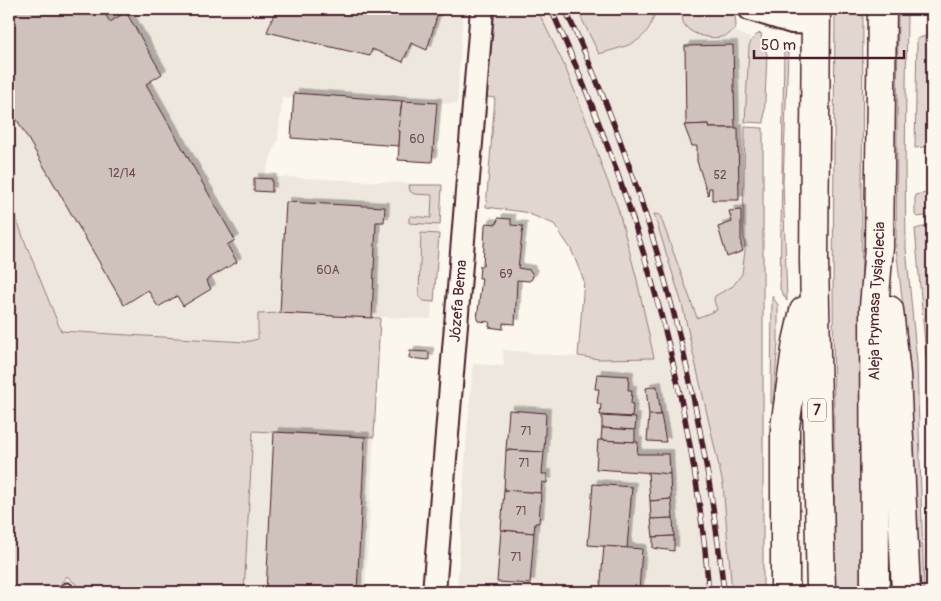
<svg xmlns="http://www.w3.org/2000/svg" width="941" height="601" viewBox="0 0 941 601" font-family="Pangolin,sans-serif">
<defs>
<filter id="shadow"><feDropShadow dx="4.5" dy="-4.5" stdDeviation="0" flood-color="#0004"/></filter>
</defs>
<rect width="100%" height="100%" fill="#fbf7ec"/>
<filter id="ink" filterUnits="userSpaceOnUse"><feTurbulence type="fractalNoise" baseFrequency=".02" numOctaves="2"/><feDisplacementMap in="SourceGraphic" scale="10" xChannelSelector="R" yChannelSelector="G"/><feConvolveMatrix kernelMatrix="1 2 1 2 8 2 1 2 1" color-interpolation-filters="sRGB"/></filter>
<g filter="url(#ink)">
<g fill="#eee7de">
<path d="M9,9h454l-6,95 -54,-3 -121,-3 -4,41 -14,37 178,9 -11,134 -151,-6 -22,1 -5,116 121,7 -9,155h-356z"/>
<path d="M537,9h40l23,44 35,-10 13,-11 8,-23h31l-3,3 47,22 3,-3 18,8 -3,7 -4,76 -2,105 1,31 -2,17 -9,11 -18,11 -1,3 3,10 -20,8 -37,-103 -6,-1 28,90 41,180 9,108h-275l9,-145 7,-83 31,2 -1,-16 95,9 4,-192 -12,-37 -25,-63z"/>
</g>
<g fill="#e2d7d0" stroke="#967b7e">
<path d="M495,9h42l28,58 25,63 12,37 16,41 19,72 17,78 -56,1 -20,-3 6,-75 -13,-32 -17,-25 -30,-12 -38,-5 9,-109 -8,-1z"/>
<path d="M577,9h52l1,4 12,-4h14c-9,36 -25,35 -57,45z"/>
<path d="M687,9h43l5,5 1,12c-11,25 -70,5 -49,-17z"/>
<path d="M835,9h28l-3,583h-25l-2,-301z"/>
<path d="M898,9h9l-2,158 1,81 11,115 7,229h-6l-9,-236 -13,-108z"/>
<path d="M761,33l1,10 5,11 -3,69 -19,-1 4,-76c3,-7 5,-11 12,-13z"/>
<path d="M925,36l6,110 -16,2 2,-109z"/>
<path d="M784,52h4l-5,130 4,119 -7,-12z"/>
<path d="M745,127l18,1v464h-31l-9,-108 -41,-180 -28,-90 6,1 37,103 20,-8 -3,-10 1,-4 18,-10 9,-12 3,-23 -2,-24z"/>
<path d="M409,185h33l-2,40 -31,-2v-5l2,-2 20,2 1,-23 -18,-1 -4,-3z"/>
<path d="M932,192v23l-15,2 -2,-2v-20z"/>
<path d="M9,197l14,40 38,94 184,11 13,-3v-25l22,-1 100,5 -6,119 -121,-6 -9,161h-172l5,-7 -10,-9 -13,16h-45z"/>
<path d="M932,225v153h-4l-13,-149z"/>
<path d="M421,233l18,1 -5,68 -10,-1 -5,-4z"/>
<path d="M772,296l6,9v38l-5,61 -2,-1z"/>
<path d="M928,400h4v151z"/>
</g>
<g fill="#cfc2bc" stroke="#4a1f2b" filter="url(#shadow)">
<path d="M9,9h93l8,13 16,-10 36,62 -16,10 89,156 -8,5 10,17 -31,18 5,9 -28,17 -6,-10 -19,11 -10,-17 -24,15 -115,-199z"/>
<path d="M276,9h163l-12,41 -16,-7 -8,19 -31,-13 -2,7 -103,-24z"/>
<path d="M733,45l2,83h-26v-4l-23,1 -1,-79z"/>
<path d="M294,93l108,8 -4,30h2l-1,15 -108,-8z"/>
<path d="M402,101l35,2 -5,59 -34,-2 2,-29h-2z"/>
<path d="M709,124v4h29l1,72h-27v-12h-3l-1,7 -11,-34v-15h-5l-8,-21z"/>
<path d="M254,178l18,1v13l-18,-1z"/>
<path d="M286,202l99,5 -1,15h-8l-4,96 -92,-5z"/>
<path d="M741,210v35l2,6 -16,6 -9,-30 14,-5 -3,-11z"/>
<path d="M498,218l13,1v6l12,1 -5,42 12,2 3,5 -1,4 -3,2 -12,-1 -2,44 -12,-1v6l-14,-2 1,-5 -12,-1 -1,-2 5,-41h-3l1,-12h3l2,-41 1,-2 11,1z"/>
<path d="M410,351l19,1v8l-20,-2z"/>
<path d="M597,374l32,2 -1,14h4l-1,14h2l-1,13 -32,-2 1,-11 -4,-1 2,-14h-4z"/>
<path d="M657,386l4,29h-12l-3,-27z"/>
<path d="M509,410l37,3 -2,39 -38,-2z"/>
<path d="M649,415h12l5,27 -19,-1z"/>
<path d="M602,416l34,2 -1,12 -33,-2z"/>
<path d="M602,428l33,2v12l-34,-2z"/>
<path d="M274,432l91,5 -8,155h-91z"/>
<path d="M598,440l40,2 -1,12h32l1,20 -74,-5z"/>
<path d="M506,450l38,2 -2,22h5v9l-5,-1 -1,11 -37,-3z"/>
<path d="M648,472l22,2 1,25 -21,2z"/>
<path d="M593,484l39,3 -5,61 -39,-3z"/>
<path d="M504,490l37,3 -2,30h-4l-1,10 -33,-3z"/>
<path d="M671,499l2,19 -22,1 -1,-18z"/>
<path d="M673,518l1,18 -21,1 -2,-18z"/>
<path d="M501,530l33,3 -4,51 -33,-2z"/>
<path d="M674,536v15l-21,-3v-11z"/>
<path d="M604,546l38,3 -3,43h-39z"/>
</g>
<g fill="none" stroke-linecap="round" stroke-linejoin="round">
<defs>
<path id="service" d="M64,592l3,-3"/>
<g id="minor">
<path d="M750,9l42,13 24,1"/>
<path id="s1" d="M434,592l48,-583"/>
</g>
<g id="primary">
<path d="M816,9l-2,251 7,332"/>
<path d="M889,310l7,65 10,217"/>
<path d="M785,592v-165l12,-85 7,-31"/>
<path id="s2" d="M875,592l-1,-285 5,-60 3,-238"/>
</g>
</defs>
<use href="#service" stroke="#4a1f2b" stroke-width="15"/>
<use href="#minor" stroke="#4a1f2b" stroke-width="26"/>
<use href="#primary" stroke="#4a1f2b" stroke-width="31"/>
<use href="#service" stroke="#fbf7ec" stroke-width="11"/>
<use href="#minor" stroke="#fbf7ec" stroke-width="22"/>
<use href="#primary" stroke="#fbf7ec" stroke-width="28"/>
<defs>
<g id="rail">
<path d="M551,9c83,183 142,382 158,583"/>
<path d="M565,9c86,183 137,382 159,583"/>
</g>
</defs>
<use href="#rail" stroke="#4a1f2b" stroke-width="5.5"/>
<use href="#rail" stroke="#fbf7ec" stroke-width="4" stroke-dasharray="11" stroke-linecap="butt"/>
</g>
</g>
<g text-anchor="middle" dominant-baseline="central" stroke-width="4" stroke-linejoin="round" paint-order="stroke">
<g font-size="12" fill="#6b484f">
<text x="417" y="139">60</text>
<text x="122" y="173">12/14</text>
<text x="720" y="175">52</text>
<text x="328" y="270">60A</text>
<text x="506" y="274">69</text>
<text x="526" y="431">71</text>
<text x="524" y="463">71</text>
<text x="521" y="511">71</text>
<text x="516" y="557">71</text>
</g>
<rect fill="#fbf7ec" stroke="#7f6065" stroke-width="1" x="808" y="398.5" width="18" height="23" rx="4"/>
<g font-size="14" font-weight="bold" fill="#4a1f2b">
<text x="817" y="410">7</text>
</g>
<g font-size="15" fill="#4a1f2b" stroke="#fbf7ec">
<text stroke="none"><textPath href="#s2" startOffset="291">Aleja Prymasa Tysiąclecia</textPath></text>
<text stroke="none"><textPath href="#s1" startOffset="292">Józefa Bema</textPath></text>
</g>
</g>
<rect width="941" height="601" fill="none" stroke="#fbf7ec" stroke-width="30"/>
<rect x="15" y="15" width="911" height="571" fill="none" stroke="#4a1f2b" stroke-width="2" filter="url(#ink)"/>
<path d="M754 50v8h150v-8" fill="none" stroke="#4a1f2b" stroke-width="2.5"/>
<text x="761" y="50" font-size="15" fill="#4a1f2b" stroke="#fbf7ec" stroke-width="4" paint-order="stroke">50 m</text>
</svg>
